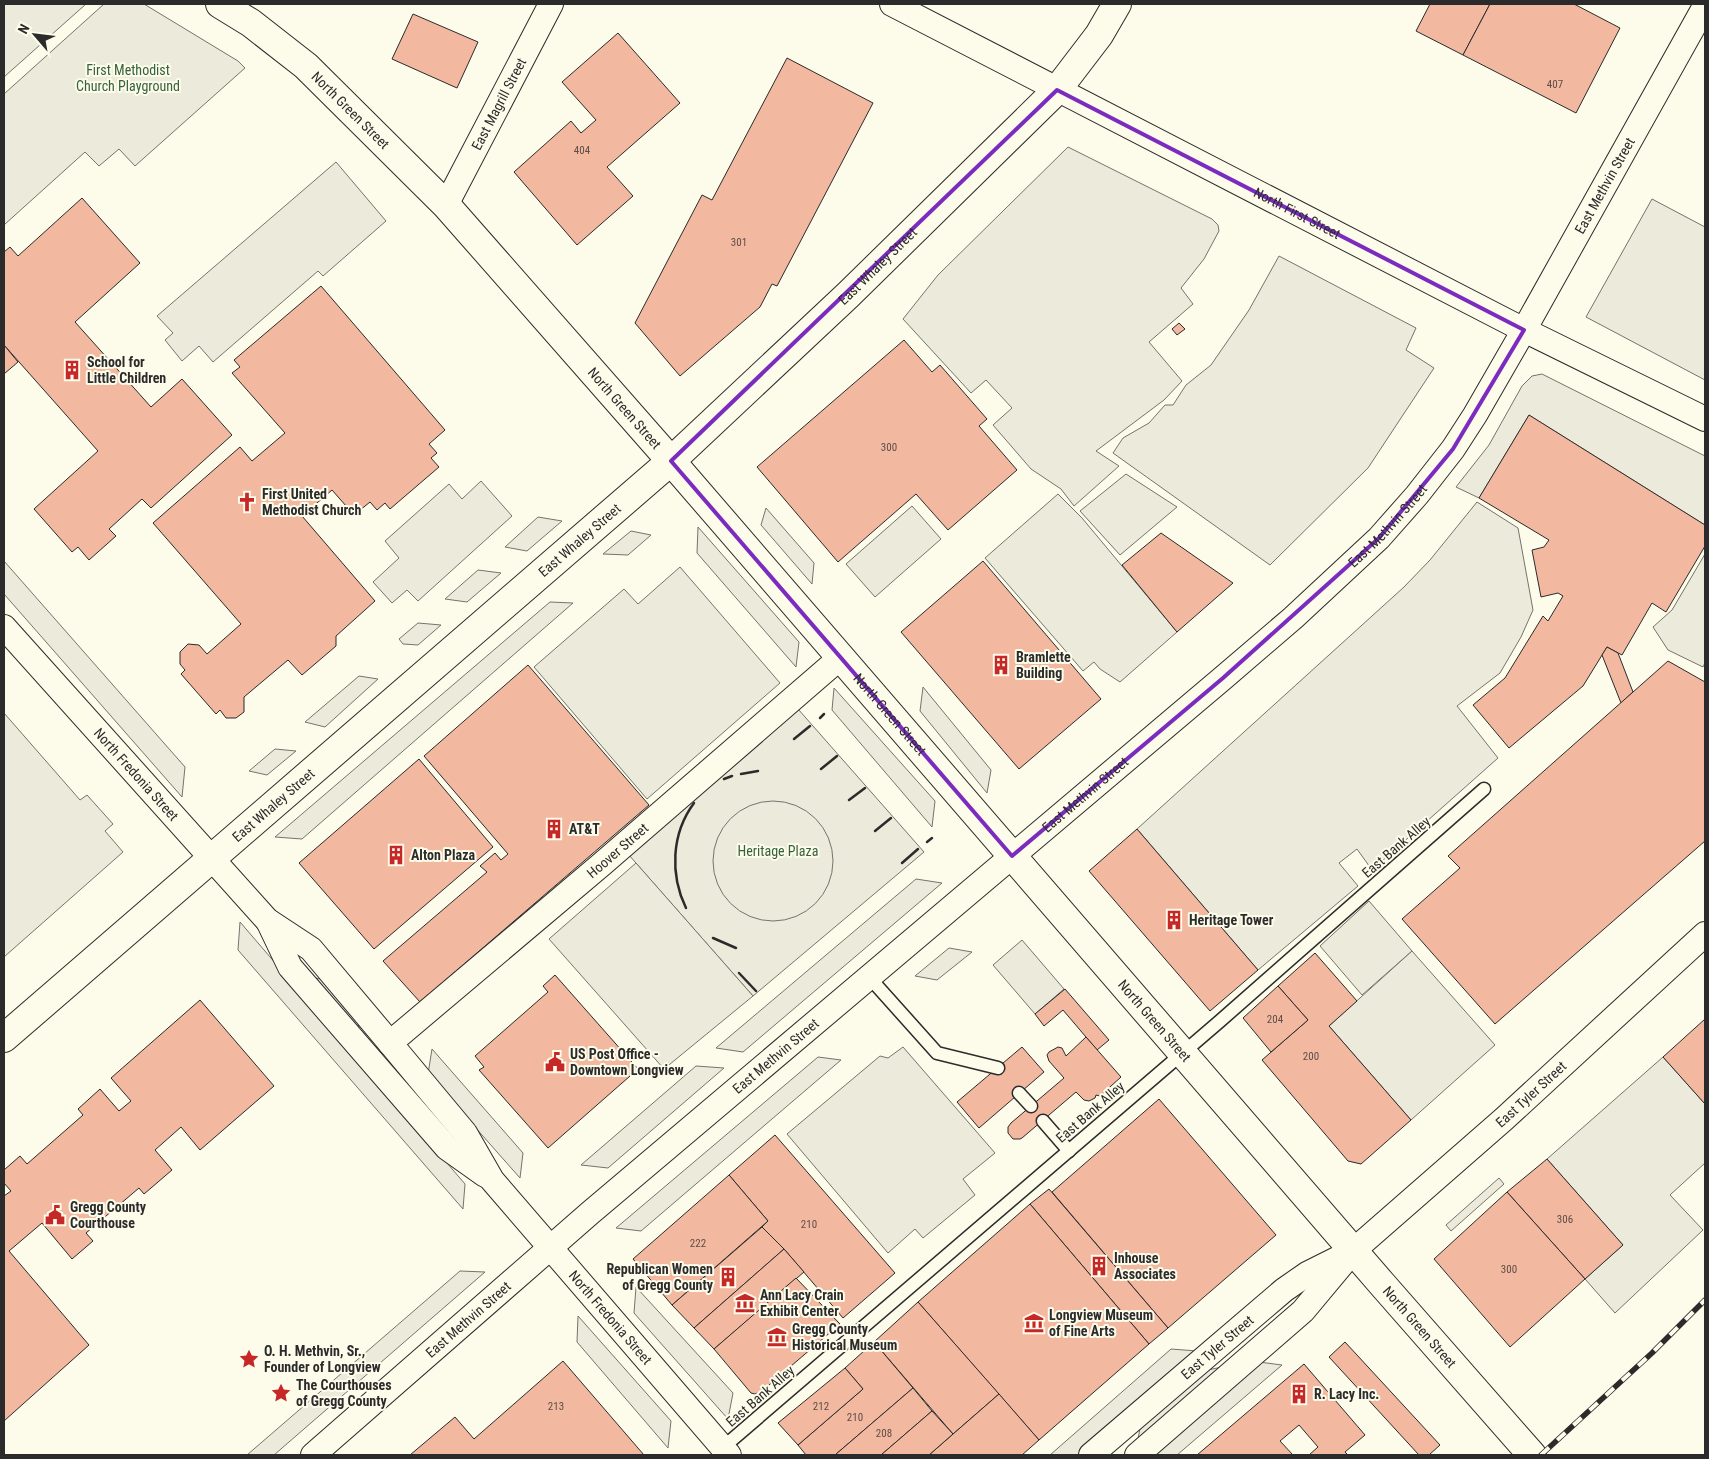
<svg xmlns="http://www.w3.org/2000/svg" width="1709" height="1459" viewBox="0 0 1709 1459" font-family="'Roboto Condensed',sans-serif">
<rect width="100%" height="100%" fill="#fdfbea"/>
<g fill="#ecebdb" stroke="#74746e">
<path d="M104,4h40l94,57 7,7 -110,98 -16,-17 -20,17 -14,-14 -81,73v-131z"/>
<path d="M1542,374l163,82v69l-176,-110 -50,83 -23,-11 33,-42 33,-59 10,-10z"/>
<path d="M798,709l126,143 -171,144 -125,-142z"/>
<path d="M1369,901l43,50 -50,44 -42,-49z"/>
<path d="M1499,1178l5,6 -53,47 -5,-6z"/>
</g>
<g fill="#eceadb" stroke="#74746e">
<path d="M4,4h82l-82,73z"/>
<path d="M1068,147l144,72 6,6 1,6 -15,28 -23,29 12,16 -44,38 33,39 -18,19 -68,51 23,15 -45,40 -13,-17 -30,-20 -38,-44 19,-17 -26,-28 -15,13 -68,-74 35,-44z"/>
<path d="M336,162l50,59 -63,55 -5,-5 -105,91 -14,-16 -17,15 -17,-21 8,-7 -16,-17z"/>
<path d="M1652,199l53,28v153l-119,-63z"/>
<path d="M1279,256l137,72 -10,22 28,18 -66,100 -98,97 -157,-112 10,-15 26,-15 16,-18h8l13,-20 25,-20 38,-55z"/>
<path d="M1126,474l51,33 -57,48 -40,-44z"/>
<path d="M481,481l31,35 -94,85 -11,-11 -15,13 -19,-21 26,-24 -14,-17 64,-57 13,15z"/>
<path d="M1058,494l24,24 95,114 -57,50 -20,-13 -6,-7 -11,9 -98,-113z"/>
<path d="M1477,502l41,26 15,82 -12,27 -21,36 -43,33 41,52 -126,112 -15,-21 -18,14 19,23 -100,84 -121,-141 267,-242 26,-27z"/>
<path d="M912,506l29,33 -66,58 -29,-33z"/>
<path d="M766,508l48,55 -2,21 -51,-59z"/>
<path d="M538,517l24,4 -35,30 -22,-4z"/>
<path d="M698,527l101,115 -3,25 -99,-114z"/>
<path d="M631,531l20,4 -23,20 -25,-1z"/>
<path d="M1705,554v109l-2,4 -35,-17 -15,-23 19,-17z"/>
<path d="M4,561l181,206 -3,30 -178,-203z"/>
<path d="M680,567l100,116 -133,116 -113,-132 90,-78 14,15z"/>
<path d="M478,570l23,3 -34,29 -22,-3z"/>
<path d="M550,602l23,1 -271,236 -27,-2z"/>
<path d="M418,623l23,2 -23,20 -15,-1 -4,-5z"/>
<path d="M359,676l19,3 -53,48 -20,-5z"/>
<path d="M923,687l68,83 -4,23 -67,-82z"/>
<path d="M834,688l101,113 -3,26 -100,-117z"/>
<path d="M4,713l76,87 7,-5 26,29 -8,7 18,21 -119,105z"/>
<path d="M275,749l21,2 -29,24 -18,-4z"/>
<circle cx="773" cy="861" r="60"/>
<path d="M636,863l117,133 -89,73 -115,-130z"/>
<path d="M916,879l26,4 -199,169 -27,-4z"/>
<path d="M240,922l225,262 -2,25 -225,-259z"/>
<path d="M1022,940l42,49 -29,25 -42,-49z"/>
<path d="M949,948l23,4 -35,28 -22,-4z"/>
<path d="M1412,951l83,94 -84,75 -82,-94z"/>
<path d="M308,976l16,4 34,38 1,17z"/>
<path d="M903,1047l92,106 -32,26 12,16 -52,43 -8,-9 -27,24 -101,-119 93,-78 8,2z"/>
<path d="M432,1049l91,104 -3,25 -92,-104z"/>
<path d="M818,1057l23,3 -200,171 -25,-3z"/>
<path d="M1663,1057l42,47v59l-35,32 33,35 -88,83 -30,-34 38,-34 -76,-86z"/>
<path d="M696,1066l28,2 -116,100 -27,-3z"/>
<path d="M460,1271l25,1 -211,183h-27z"/>
<path d="M636,1287l97,106 -5,26 -94,-106z"/>
<path d="M578,1316l93,105 -3,27 -91,-106z"/>
<path d="M1171,1349l26,2 -119,104h-28z"/>
<path d="M1259,1362l23,3 -105,90h-27z"/>
<path d="M1222,1367l-89,77 5,-5 3,-16 62,-52z"/>
</g>
<g fill="#f2b8a0" stroke="#2b2b2b">
<path d="M1430,4h60l-27,51 -47,-24z"/>
<path d="M1490,4h84l46,24 -44,85 -113,-58z"/>
<path d="M413,14l65,28 -21,46 -65,-29z"/>
<path d="M618,33l62,70 -73,64 26,29 -56,49 -63,-73 57,-51 10,12 15,-13 -34,-38z"/>
<path d="M787,58l86,45 -96,183 -5,-2 -12,23 -80,69 -45,-53 67,-128 10,5z"/>
<path d="M82,198l58,65 -65,59 76,85 31,-28 50,56 -81,73 -9,-9 -33,30 7,7 -27,24 -11,-13 -6,5 -38,-43 64,-58 -94,-106v-93l6,-5 8,9z"/>
<path d="M321,286l124,144 -16,14 8,9 -6,5 8,9 -49,42 -5,-6 -8,7 -7,-8 -16,13 -22,-25 -30,26 73,85 -39,35v10l-34,29 -14,-15 -44,37v15l-8,6h-10l-6,-8 -4,4 -35,-40 4,-4 -5,-6v-12l8,-8 11,1 8,9 34,-30 -88,-101 87,-76 12,14 33,-28 -53,-60 8,-6 -6,-7z"/>
<path d="M1179,323l6,6 -8,6 -5,-6z"/>
<path d="M904,340l28,32 8,-7 47,54 -8,7 38,44 -69,60 -32,-36 -78,68 -81,-95z"/>
<path d="M4,345l14,17 -14,12z"/>
<path d="M1529,415l176,110v21l-39,66 -14,-9 -30,52 -15,-8 -24,39 -74,62 -36,-43 32,-27 38,-62 5,5 15,-25 -5,-3 -17,4 -9,-47 12,-3 5,-7 -70,-42z"/>
<path d="M1161,533l72,50 -56,49 -55,-67z"/>
<path d="M983,561l118,138 -82,70 -118,-137z"/>
<path d="M1607,647l11,6 15,39 -12,11 -19,-48z"/>
<path d="M1668,661l37,21v159l-210,183 -93,-105 58,-51 -12,-12z"/>
<path d="M528,665l121,140 -229,197 -37,-41 104,-89 -7,-6 15,-13 6,7 7,-6 -84,-98z"/>
<path d="M419,759l74,88 -119,102 -75,-86z"/>
<path d="M1137,829l121,141 -48,41 -121,-140z"/>
<path d="M1315,953l42,48 -28,25 82,94 -50,44 -13,-3 -86,-101 46,-40 -30,-34z"/>
<path d="M555,975l83,94 -90,79 -69,-78 5,-3 -9,-11 73,-64 -5,-6z"/>
<path d="M1278,986l30,34 -37,32 -28,-34z"/>
<path d="M1065,989l44,51 -12,10 -34,-40 -19,16 -9,-12z"/>
<path d="M200,1000l74,86 -74,64 -19,-23 -26,23 17,20 -28,24 -5,-6 -53,45 7,8 -21,18 -30,-36 -33,28 80,94 -85,76v-225l7,-5 -7,-8v-13l16,-14 7,8 56,-49 -5,-6 22,-20 19,22 12,-10 -20,-23z"/>
<path d="M1705,1019v85l-42,-47z"/>
<path d="M1086,1037l35,40 -21,19 -4,-1 -1,3 -6,3 -5,-1 -8,-8 -54,46 -2,1h-7l-5,-6v-6l3,-4 53,-45 -15,-17 -2,-6 2,-3 9,-5 4,1 4,8z"/>
<path d="M1022,1047l22,25 -65,56 -22,-26z"/>
<path d="M1159,1099l117,136 -108,93 -116,-136z"/>
<path d="M775,1135l120,138 -52,45 -59,-69 -22,-22 6,-6 -39,-46z"/>
<path d="M1547,1159l76,86 -38,34 -78,-87z"/>
<path d="M729,1175l39,46 -96,84 -39,-46z"/>
<path d="M1049,1189l119,139 -19,16 -119,-140z"/>
<path d="M1507,1192l78,87 -75,68 -76,-88z"/>
<path d="M1030,1204l119,140 -110,96 -121,-138z"/>
<path d="M762,1227l22,22 -90,79 -22,-23z"/>
<path d="M784,1249l20,23 -90,77 -20,-21z"/>
<path d="M796,1278l44,46 -78,67 -7,3 -4,-1 -37,-44z"/>
<path d="M918,1302l81,92 -46,40 -79,-92z"/>
<path d="M874,1342l39,46 -78,67h-29l-8,-10 65,-56 -18,-21z"/>
<path d="M1345,1342l95,103 -11,10h-10l-90,-98z"/>
<path d="M563,1361l81,94h-234l45,-38 19,22z"/>
<path d="M1304,1364l61,71 -20,17 3,3h-39l9,-8 -19,-22 -19,16 13,14h-96z"/>
<path d="M845,1368l18,21 -65,56 -20,-22z"/>
<path d="M913,1388l19,23 -51,44h-46z"/>
<path d="M999,1394l40,46 -17,15h-93z"/>
<path d="M932,1411l21,23 -24,21h-48z"/>
</g>
<g fill="none" stroke-linecap="round" stroke-linejoin="round">
<defs>
<g id="service">
<path d="M869,977l68,76 61,15"/>
<path d="M1019,1093l12,13"/>
<path d="M1043,1121l26,30"/>
<path d="M720,1450l500,-429 264,-232"/>
</g>
<g id="minor">
<path id="s1" d="M892,4l632,326 181,89"/>
<path id="s2" d="M446,205l105,-201"/>
<path id="s3" d="M4,627l263,293 44,29 79,94 75,90 27,47 237,275"/>
<path d="M268,921l22,46 157,181 38,27"/>
<path id="s4" d="M390,1043l212,-179 239,-207"/>
<path id="s5" d="M313,1455l277,-242 633,-535 70,-60 86,-80 38,-43 36,-46 22,-34 49,-85 181,-324"/>
<path id="s6" d="M1091,1455l193,-165 23,-16 36,-18"/>
<path id="s7" d="M1137,1455l166,-144 50,-60 151,-132 201,-185"/>
</g>
<g id="tertiary">
<path id="s8" d="M220,4l31,19 55,43 140,139 225,256 711,823 150,171"/>
<path id="s9" d="M4,1038l667,-577 177,-166 209,-205 42,-55 18,-31"/>
</g>
</defs>
<use href="#service" stroke="#2b2b2b" stroke-width="15"/>
<use href="#minor" stroke="#2b2b2b" stroke-width="26"/>
<use href="#tertiary" stroke="#2b2b2b" stroke-width="30"/>
<use href="#service" stroke="#fdfbea" stroke-width="12"/>
<use href="#minor" stroke="#fdfbea" stroke-width="24"/>
<use href="#tertiary" stroke="#fdfbea" stroke-width="28"/>
<defs>
<path id="rail" d="M1541,1455l111,-102 53,-53"/>
</defs>
<use href="#rail" stroke="#2b2b2b" stroke-width="5.5"/>
<use href="#rail" stroke="#fdfbea" stroke-width="4" stroke-dasharray="11" stroke-linecap="butt"/>
<g stroke="#2b2b2b" stroke-width="2.5">
<path d="M820,718l4,-4"/>
<path d="M794,739l16,-13"/>
<path d="M821,769l16,-13"/>
<path d="M741,774l17,-3"/>
<path d="M724,779l8,-3"/>
<path d="M849,800l16,-12"/>
<path d="M875,831l16,-13"/>
<path d="M927,842l5,-4"/>
<path d="M902,863l16,-14"/>
<path d="M686,908c-16,-33 -15,-74 8,-105"/>
<path d="M713,938l23,10"/>
<path d="M739,973l17,18"/>
</g>
</g>
<path fill="none" stroke="#7b2cbf" stroke-width="4" stroke-linejoin="round" d="M1057,90l467,240 -71,119 -74,89 -156,140 -211,178 -341,-395z"/>
<defs>
<symbol id="building-bare" viewBox="-9 -9 18 18"><path d="M-4-6H4V6H1V3H-1V6H-4ZM-2.5-4.3h1.7v1.8h-1.7ZM.8-4.3h1.7v1.8H.8ZM-2.5-1h1.7V.8h-1.7ZM.8-1h1.7V.8H.8Z" fill="#c62828" stroke="#fdfbea" stroke-width="2.5" paint-order="stroke"/></symbol>
<symbol id="church-bare" viewBox="-9 -9 18 18"><path d="M-1.2-6h2.4v3.5h3.3v2.4h-3.3V6h-2.4V-.1h-3.3v-2.4h3.3Z" fill="#c62828" stroke="#fdfbea" stroke-width="2.5" paint-order="stroke"/></symbol>
<symbol id="civic-bare" viewBox="-9 -9 18 18"><path d="M-.6-6.5H3V-4.5H.6V-3L4-1V1h2V6H-6V1h2V-1L-.6-3ZM-1.2 2.5V6h2.4V2.5Z" fill="#c62828" stroke="#fdfbea" stroke-width="2.5" paint-order="stroke"/></symbol>
<symbol id="museum-bare" viewBox="-9 -9 18 18"><path d="M0-6L6-3V-2H-6V-3ZM-5-1h2V3h-2ZM-1-1h2V3h-2ZM3-1h2V3H3ZM-6 4H6V6H-6Z" fill="#c62828" stroke="#fdfbea" stroke-width="2.5" paint-order="stroke"/></symbol>
<symbol id="sight-bare" viewBox="-9 -9 18 18"><path d="M0-6L1.8-2.2L6-1.7L2.9 1.2L3.7 5.4L0 3.3L-3.7 5.4L-2.9 1.2L-6-1.7L-1.8-2.2Z" fill="#c62828" stroke="#fdfbea" stroke-width="2.5" paint-order="stroke"/></symbol>
</defs>
<g fill-rule="evenodd">
<use href="#building-bare" x="58" y="356" width="28" height="28"/>
<use href="#church-bare" x="233" y="488" width="28" height="28"/>
<use href="#building-bare" x="987" y="651" width="28" height="28"/>
<use href="#building-bare" x="540" y="815" width="28" height="28"/>
<use href="#building-bare" x="382" y="841" width="28" height="28"/>
<use href="#building-bare" x="1160" y="906" width="28" height="28"/>
<use href="#civic-bare" x="541" y="1048" width="28" height="28"/>
<use href="#civic-bare" x="41" y="1201" width="28" height="28"/>
<use href="#building-bare" x="1085" y="1252" width="28" height="28"/>
<use href="#building-bare" x="714" y="1263" width="28" height="28"/>
<use href="#museum-bare" x="731" y="1289" width="28" height="28"/>
<use href="#museum-bare" x="1020" y="1309" width="28" height="28"/>
<use href="#museum-bare" x="763" y="1323" width="28" height="28"/>
<use href="#sight-bare" x="235" y="1345" width="28" height="28"/>
<use href="#sight-bare" x="267" y="1379" width="28" height="28"/>
<use href="#building-bare" x="1285" y="1380" width="28" height="28"/>
</g>
<g text-anchor="middle" dominant-baseline="central" stroke-width="4" stroke-linejoin="round" paint-order="stroke">
<g font-size="11" fill="#5d4e48">
<text x="1555" y="84">407</text>
<text x="582" y="150">404</text>
<text x="739" y="242">301</text>
<text x="889" y="447">300</text>
<text x="1275" y="1019">204</text>
<text x="1311" y="1056">200</text>
<text x="1565" y="1219">306</text>
<text x="809" y="1224">210</text>
<text x="698" y="1243">222</text>
<text x="1509" y="1269">300</text>
<text x="556" y="1406">213</text>
<text x="821" y="1406">212</text>
<text x="855" y="1417">210</text>
<text x="884" y="1433">208</text>
</g>
<g font-size="14" fill="#34623c" stroke="#fdfbea">
<text x="128" y="70">First Methodist<tspan x="128" dy="16">Church Playground</tspan></text>
<text x="778" y="851">Heritage Plaza</text>
</g>
<g font-size="14" fill="#2b2b2b" stroke="#fdfbea">
<text stroke="none"><textPath href="#s2" startOffset="114">East Magrill Street</textPath></text>
<text stroke="none"><textPath href="#s8" startOffset="169">North Green Street</textPath></text>
<text stroke="none"><textPath href="#s5" startOffset="1826">East Methvin Street</textPath></text>
<text stroke="none"><textPath href="#s1" startOffset="456">North First Street</textPath></text>
<text stroke="none"><textPath href="#s9" startOffset="1166">East Whaley Street</textPath></text>
<text stroke="none"><textPath href="#s8" startOffset="574">North Green Street</textPath></text>
<text stroke="none"><textPath href="#s5" startOffset="1421">East Methvin Street</textPath></text>
<text stroke="none"><textPath href="#s9" startOffset="761">East Whaley Street</textPath></text>
<text stroke="none"><textPath href="#s8" startOffset="979">North Green Street</textPath></text>
<text stroke="none"><textPath href="#s3" startOffset="198">North Fredonia Street</textPath></text>
<text stroke="none"><textPath href="#s5" startOffset="1016">East Methvin Street</textPath></text>
<text stroke="none"><textPath href="#s9" startOffset="356">East Whaley Street</textPath></text>
<text transform="translate(1396 847) rotate(-41)">East Bank Alley</text>
<text stroke="none"><textPath href="#s4" startOffset="298">Hoover Street</textPath></text>
<text stroke="none"><textPath href="#s8" startOffset="1384">North Green Street</textPath></text>
<text stroke="none"><textPath href="#s5" startOffset="611">East Methvin Street</textPath></text>
<text stroke="none"><textPath href="#s7" startOffset="535">East Tyler Street</textPath></text>
<text transform="translate(1090 1112) rotate(-41)">East Bank Alley</text>
<text stroke="none"><textPath href="#s3" startOffset="922">North Fredonia Street</textPath></text>
<text stroke="none"><textPath href="#s5" startOffset="206">East Methvin Street</textPath></text>
<text stroke="none"><textPath href="#s8" startOffset="1789">North Green Street</textPath></text>
<text stroke="none"><textPath href="#s6" startOffset="166">East Tyler Street</textPath></text>
<text transform="translate(760 1396) rotate(-41)">East Bank Alley</text>
</g>
<g font-size="14" font-weight="bold" fill="#2b2b2b" stroke="#fdfbea" text-anchor="start">
<text x="87" y="362">School for<tspan x="87" dy="16">Little Children</tspan></text>
<text x="262" y="494">First United<tspan x="262" dy="16">Methodist Church</tspan></text>
<text x="1016" y="657">Bramlette<tspan x="1016" dy="16">Building</tspan></text>
<text x="569" y="829">AT&amp;T</text>
<text x="411" y="855">Alton Plaza</text>
<text x="1189" y="920">Heritage Tower</text>
<text x="570" y="1054">US Post Office -<tspan x="570" dy="16">Downtown Longview</tspan></text>
<text x="70" y="1207">Gregg County<tspan x="70" dy="16">Courthouse</tspan></text>
<text x="1114" y="1258">Inhouse<tspan x="1114" dy="16">Associates</tspan></text>
<text x="713" y="1269" text-anchor="end">Republican Women<tspan x="713" dy="16">of Gregg County</tspan></text>
<text x="760" y="1295">Ann Lacy Crain<tspan x="760" dy="16">Exhibit Center</tspan></text>
<text x="1049" y="1315">Longview Museum<tspan x="1049" dy="16">of Fine Arts</tspan></text>
<text x="792" y="1329">Gregg County<tspan x="792" dy="16">Historical Museum</tspan></text>
<text x="264" y="1351">O. H. Methvin, Sr.,<tspan x="264" dy="16">Founder of Longview</tspan></text>
<text x="296" y="1385">The Courthouses<tspan x="296" dy="16">of Gregg County</tspan></text>
<text x="1314" y="1394">R. Lacy Inc.</text>
</g>
</g>
<rect width="1709" height="1459" fill="none" stroke="#2b2b2b" stroke-width="10"/>
<g transform="translate(35 35) rotate(298)" stroke="#fdfbea" stroke-width="4" paint-order="stroke">
<path d="M0-4L9 19L0 12L-9 19Z" fill="#2b2b2b"/>
<text y="-8" font-size="14" font-weight="bold" text-anchor="middle" fill="#2b2b2b">N</text>
</g>
</svg>
